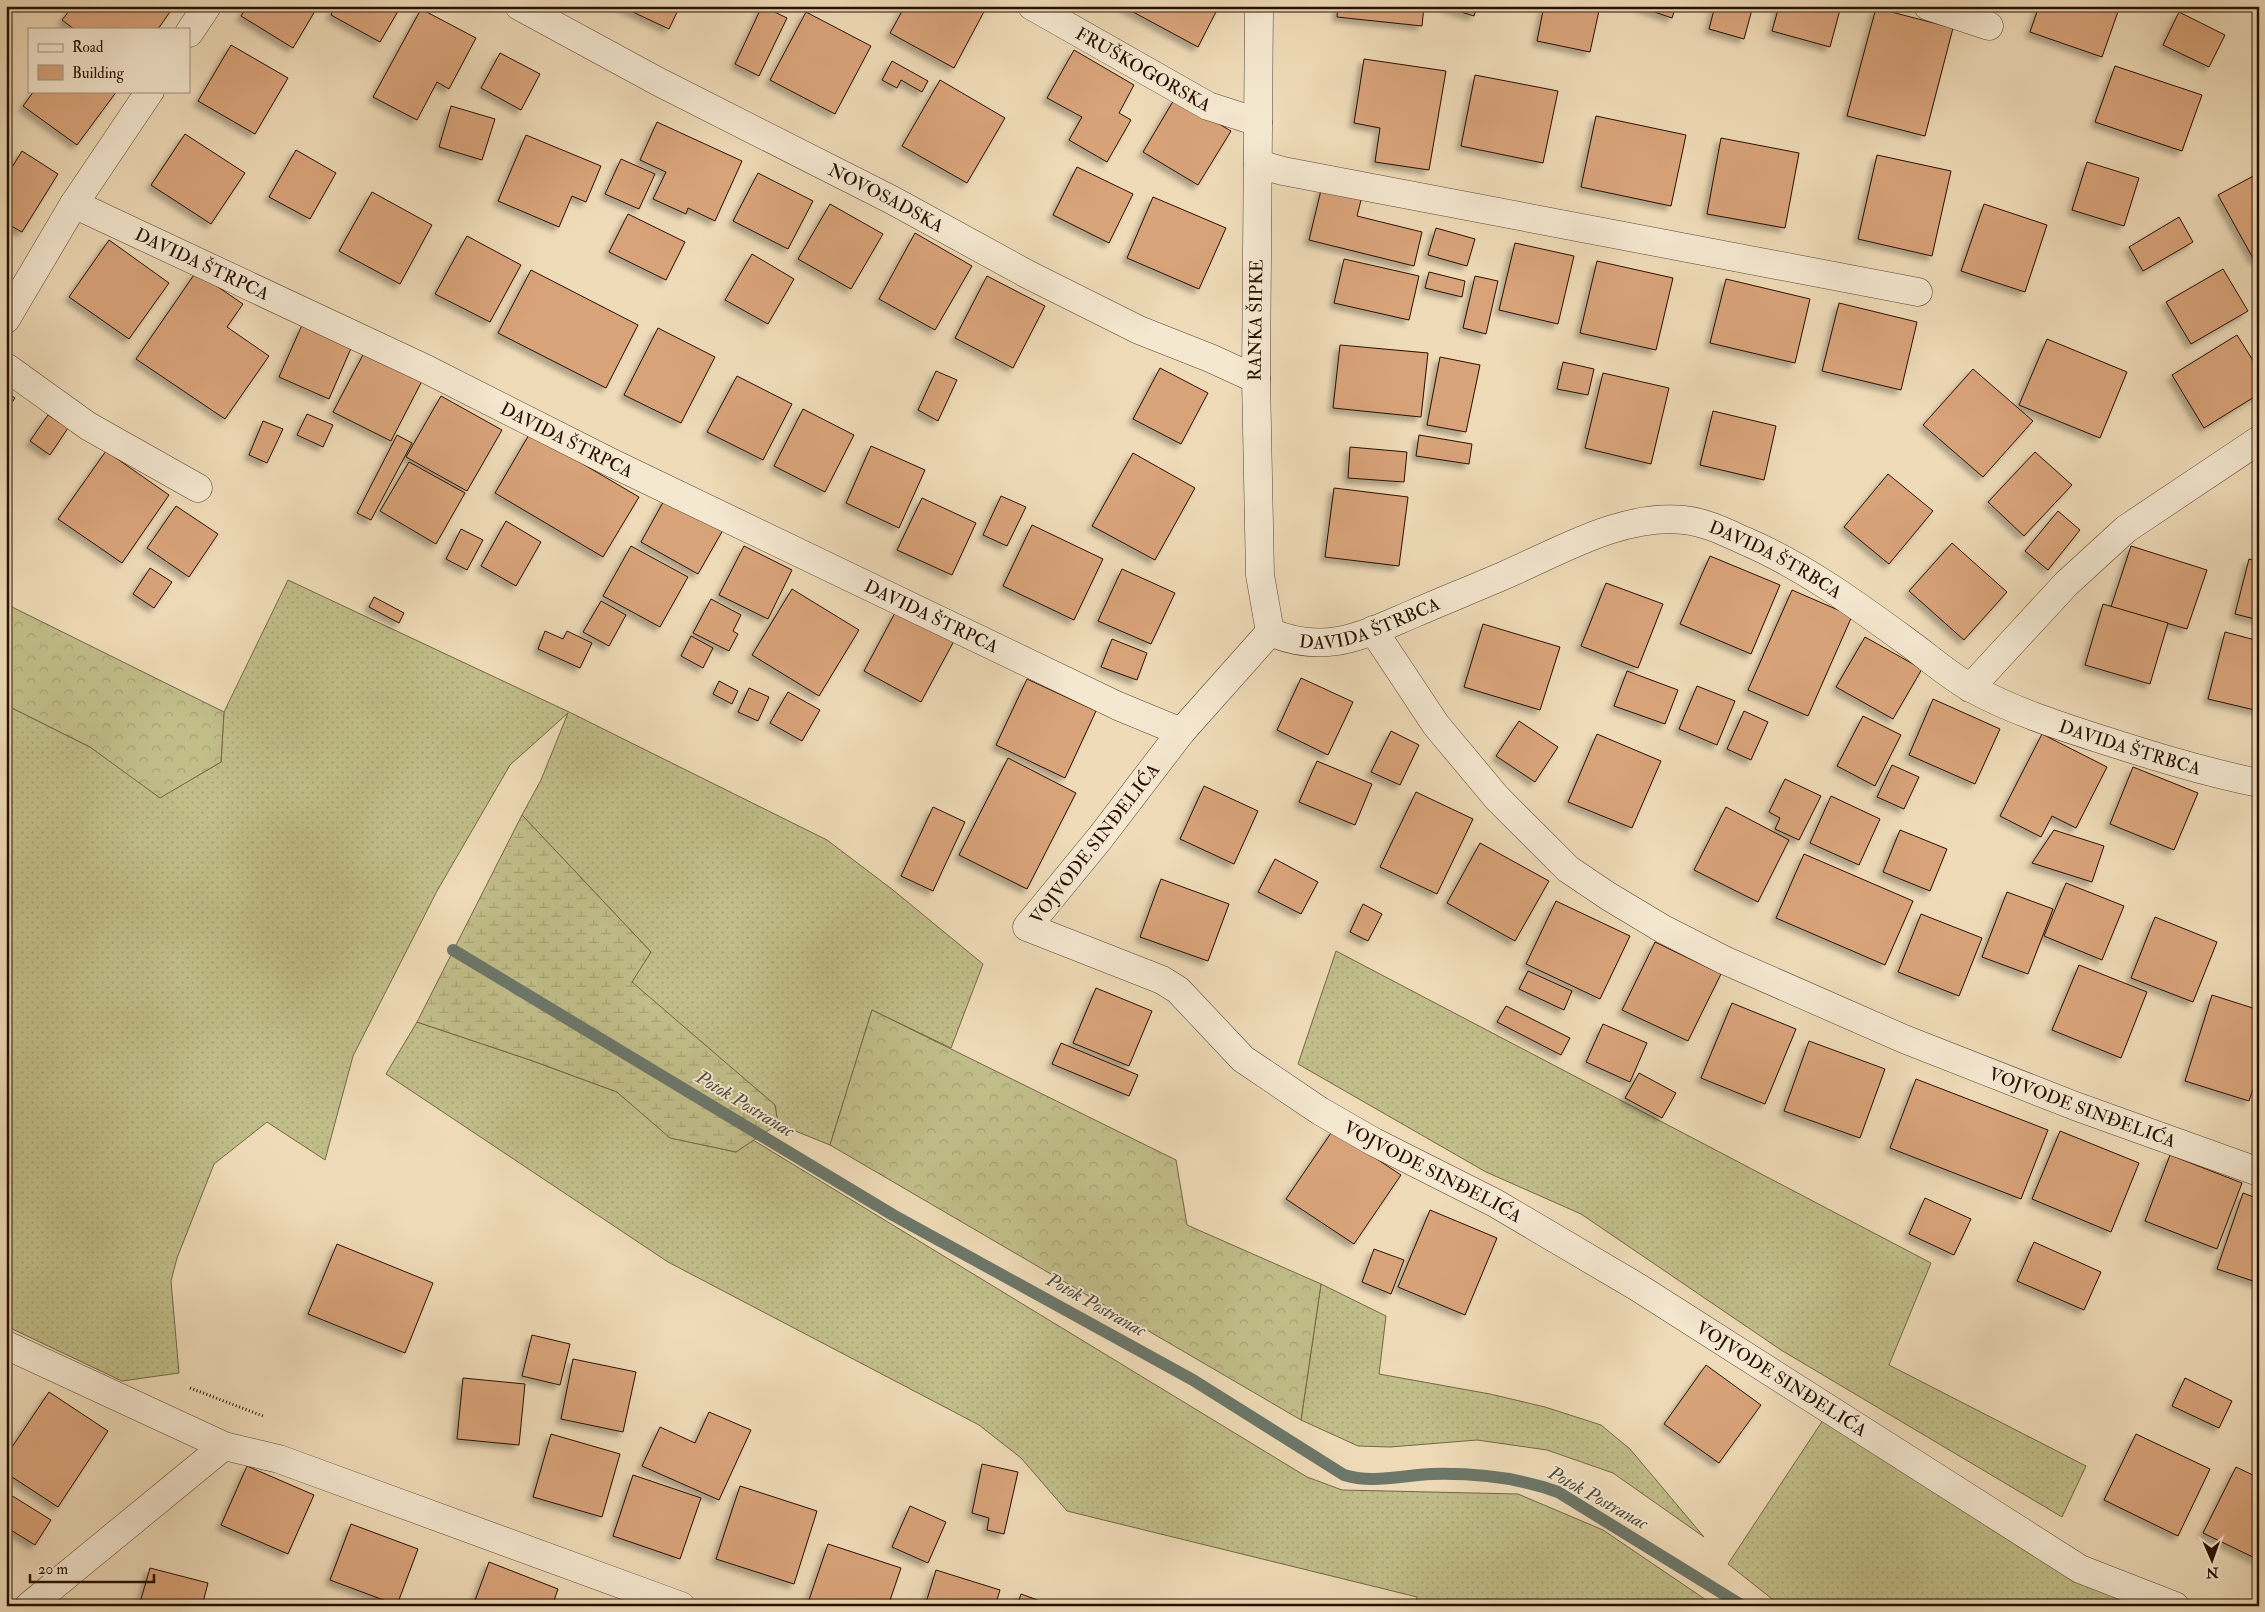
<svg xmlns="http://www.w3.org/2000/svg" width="2265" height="1612" viewBox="0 0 2265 1612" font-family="'IM FELL Double Pica',serif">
<defs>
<pattern id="grass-dots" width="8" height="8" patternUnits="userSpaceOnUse" patternTransform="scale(1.25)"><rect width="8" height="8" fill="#c1be8a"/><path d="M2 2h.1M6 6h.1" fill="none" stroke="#a6a275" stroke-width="1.8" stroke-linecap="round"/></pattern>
<pattern id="forest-crowns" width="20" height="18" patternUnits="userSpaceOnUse" patternTransform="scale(1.25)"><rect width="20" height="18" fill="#c1be8a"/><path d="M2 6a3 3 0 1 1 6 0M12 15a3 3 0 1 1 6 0" fill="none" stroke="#a6a275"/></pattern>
<pattern id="wetland-marsh" width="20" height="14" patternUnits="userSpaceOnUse" patternTransform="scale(1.25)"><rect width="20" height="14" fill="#c1be8a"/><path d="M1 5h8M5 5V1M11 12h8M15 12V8" fill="none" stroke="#a6a275"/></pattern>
<filter id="shadow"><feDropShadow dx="-4.5" dy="4.5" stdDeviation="2.5" flood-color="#0004"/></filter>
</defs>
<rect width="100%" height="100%" fill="#efdbb8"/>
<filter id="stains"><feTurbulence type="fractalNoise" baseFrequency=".004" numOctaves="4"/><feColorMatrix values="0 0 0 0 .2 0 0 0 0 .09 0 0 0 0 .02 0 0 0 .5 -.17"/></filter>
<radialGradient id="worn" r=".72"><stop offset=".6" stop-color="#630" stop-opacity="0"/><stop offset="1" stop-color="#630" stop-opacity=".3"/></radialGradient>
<g fill="url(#grass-dots)" stroke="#746745">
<path d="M288,580l281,132 258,128 66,50 90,74 -32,84 -79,-38 -42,135 -52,-21 -3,-19 -144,-123 20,-30 -129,-137 19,-35 27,-67 -58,52 -73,126 -84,165 -28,104 -58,-38 -53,42 -37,94 -6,23 8,92 -57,8 -116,-55v-621l84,42 71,50 60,-35 3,-50z"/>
<path d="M1336,951l595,312 -42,102 197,101 -24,51 -281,-167 -200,-136 -95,-42 -188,-108z"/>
<path d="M417,1022l116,39 84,31 54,46 65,14 17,-12 554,337 35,13 176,4 85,36 112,76h-299l1,-9 -350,-86 -46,-53 -42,-33 -311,-163 -282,-188z"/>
<path d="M1321,1284l65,32 -7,58 111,20 55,13 56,18 29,24 74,88 -91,-64 -66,-23 -70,-10 -87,7 -32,-1 -57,-26z"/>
<path d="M1827,1414l322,192h-368l-53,-42z"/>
</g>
<g fill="url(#forest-crowns)" stroke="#746745">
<path d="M6,604l218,108 -3,50 -61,36 -70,-51 -84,-42z"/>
<path d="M872,1010l304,150 11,65 134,59 -20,136 -471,-275z"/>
</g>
<path fill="url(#wetland-marsh)" stroke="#746745" d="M522,815l129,137 -19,30 143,123 3,19 -42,28 -66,-14 -53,-46 -84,-31 -116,-39z"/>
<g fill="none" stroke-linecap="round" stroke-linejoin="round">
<path stroke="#6c776a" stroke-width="12" d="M453,950l440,265 300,165 151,95c28,9 59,0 88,-1 44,-1 85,3 126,18l185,114"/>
</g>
<g fill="#d9a37a" stroke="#271000" filter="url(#shadow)">
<path d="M73,6h101l-16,23h-84l-12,-9z"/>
<path d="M247,6h71l-25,42 -52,-32z"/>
<path d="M335,6h66l-21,36 -49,-27z"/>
<path d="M620,6h60l-11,23z"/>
<path d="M762,6l25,12 -28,58 -24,-12z"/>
<path d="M905,6h82l-33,62 -64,-35z"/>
<path d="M1122,6h97l-21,41z"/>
<path d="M1338,6h86l-2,20 -85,-9z"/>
<path d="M1449,6h28l-3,10 -26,-8z"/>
<path d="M1544,6h56l-10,46 -53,-11z"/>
<path d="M1637,6h39l-4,12z"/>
<path d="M1715,6h38l-9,33 -35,-10z"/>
<path d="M1779,6h62l-11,41 -58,-16z"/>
<path d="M2039,6h81l-18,51 -72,-25z"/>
<path d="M1876,8l77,20 -28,108 -78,-20z"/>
<path d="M421,9l55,29 -27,51 -12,-7 -20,38 -44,-23z"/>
<path d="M806,12l65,34 -36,68 -65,-34z"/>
<path d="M2179,12l46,23 -16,32 -46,-22z"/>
<path d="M231,45l57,33 -33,56 -57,-33z"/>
<path d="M1074,50l60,35 -15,28 12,7 -24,42 -38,-22 13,-23 -35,-19z"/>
<path d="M500,53l40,21 -19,36 -40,-22z"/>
<path d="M1364,59l82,12 -17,99 -54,-8 5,-34 -26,-5z"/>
<path d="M892,61l36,20 -6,11 -21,-12 -4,8 -15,-8z"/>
<path d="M2115,66l87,29 -20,56 -87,-29z"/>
<path d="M1475,75l83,16 -15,72 -82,-17z"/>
<path d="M940,80l65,38 -38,65 -65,-37z"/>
<path d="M34,91h83l-40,54 -54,-39z"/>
<path d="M1175,98l56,33 -33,54 -55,-33z"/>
<path d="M451,106l44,13 -13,41 -43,-13z"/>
<path d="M1596,116l90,19 -15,71 -90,-19z"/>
<path d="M657,122l85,39 -27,60 -27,-13 -2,6 -33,-15 13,-27 -26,-12z"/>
<path d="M185,134l60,39 -34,51 -60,-39z"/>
<path d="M526,135l75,31 -15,36 -14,-6 -13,31 -61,-26z"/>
<path d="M1721,138l78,15 -14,75 -78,-14z"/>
<path d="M296,150l40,23 -26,46 -41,-22z"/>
<path d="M22,151l36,23 -36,58 -16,-9v-46z"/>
<path d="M1877,155l74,16 -19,85 -74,-17z"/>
<path d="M621,159l34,15 -16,35 -34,-15z"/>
<path d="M2087,162l52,16 -15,48 -52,-16z"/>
<path d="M1077,167l56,27 -24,49 -56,-28z"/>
<path d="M758,173l55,28 -25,48 -55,-28z"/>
<path d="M2259,173v84l-5,3 -36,-65z"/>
<path d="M1322,186l40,10 -5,20 65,16 -8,34 -105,-26z"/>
<path d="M372,192l60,33 -32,59 -61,-33z"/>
<path d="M1153,197l73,31 -27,61 -72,-31z"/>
<path d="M830,204l53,30 -32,55 -53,-30z"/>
<path d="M1984,204l63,21 -22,67 -64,-21z"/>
<path d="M628,214l57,28 -19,38 -57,-28z"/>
<path d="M2179,217l14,25 -50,29 -14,-24z"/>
<path d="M1436,228l39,11 -8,27 -39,-11z"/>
<path d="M915,233l57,33 -37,64 -56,-31z"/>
<path d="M467,236l54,29 -31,57 -55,-28z"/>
<path d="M109,240l60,43 -40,56 -60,-42z"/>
<path d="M1515,243l59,13 -16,68 -59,-14z"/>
<path d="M752,254l42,25 -26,45 -43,-24z"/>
<path d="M1344,259l75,17 -10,44 -75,-17z"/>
<path d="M1597,261l76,17 -17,72 -76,-17z"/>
<path d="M2223,269l25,42 -57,33 -25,-42z"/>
<path d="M531,270l107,55 -32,63 -108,-55z"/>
<path d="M196,272l47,32 -16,23 42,29 -44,63 -89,-60z"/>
<path d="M1429,272l36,9 -3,16 -37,-9z"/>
<path d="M987,276l58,30 -32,62 -58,-30z"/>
<path d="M1475,276l23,5 -12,53 -23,-6z"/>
<path d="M1726,279l84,20 -15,64 -85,-20z"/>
<path d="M1839,303l78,19 -16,68 -79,-19z"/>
<path d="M302,325l50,21 -23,53 -50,-22z"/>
<path d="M658,328l57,29 -34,66 -57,-28z"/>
<path d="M2237,335l22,35v24l-55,34 -32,-53z"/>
<path d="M2047,339l80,33 -27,66 -81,-33z"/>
<path d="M1340,345l88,8 -7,64 -88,-9z"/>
<path d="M365,351l57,30 -31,60 -58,-29z"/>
<path d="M1440,357l40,8 -14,67 -39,-7z"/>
<path d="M1563,362l31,7 -6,26 -31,-6z"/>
<path d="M1160,368l48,25 -27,51 -48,-25z"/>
<path d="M1973,369l60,52 -50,56 -60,-52z"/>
<path d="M936,371l21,9 -19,41 -20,-11z"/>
<path d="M1603,373l66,15 -18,76 -66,-16z"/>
<path d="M737,376l55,28 -29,56 -56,-28z"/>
<path d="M6,392l9,6 -9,13z"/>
<path d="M441,396l61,34 -35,61 -61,-34z"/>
<path d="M803,409l51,26 -29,57 -51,-26z"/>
<path d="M1713,411l63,15 -12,54 -64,-15z"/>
<path d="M307,414l26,11 -10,22 -26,-12z"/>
<path d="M48,415l20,13 -18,27 -20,-14z"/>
<path d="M263,421l20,8 -16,34 -18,-8z"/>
<path d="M530,433l109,64 -36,60 -108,-64z"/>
<path d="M397,435l15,8 -41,77 -14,-7z"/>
<path d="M1419,435l53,9 -3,20 -53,-8z"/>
<path d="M871,446l54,24 -26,58 -53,-25z"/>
<path d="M1350,447l57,5 -3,30 -56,-4z"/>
<path d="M106,451l63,44 -47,68 -64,-44z"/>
<path d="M2035,452l37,33 -48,51 -36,-34z"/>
<path d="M1133,453l62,35 -40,72 -63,-34z"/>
<path d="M409,462l56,31 -29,51 -56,-33z"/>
<path d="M1888,474l45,37 -44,53 -45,-37z"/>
<path d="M1334,488l74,9 -9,69 -74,-9z"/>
<path d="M1001,496l25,11 -19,39 -24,-11z"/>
<path d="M666,497l57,33 -25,44 -57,-32z"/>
<path d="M922,498l54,25 -24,52 -55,-25z"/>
<path d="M176,506l42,28 -29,43 -42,-29z"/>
<path d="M2058,511l22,19 -32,40 -23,-19z"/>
<path d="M506,521l35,21 -25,44 -35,-20z"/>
<path d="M1032,525l71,34 -29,61 -71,-34z"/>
<path d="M461,529l22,11 -16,30 -21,-11z"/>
<path d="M1952,543l55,49 -43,48 -55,-49z"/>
<path d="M631,546l57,31 -28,50 -57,-31z"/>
<path d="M744,546l48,24 -24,49 -49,-24z"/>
<path d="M2131,546l76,24 -20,59 -76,-22z"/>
<path d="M1710,556l70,29 -29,69 -71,-30z"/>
<path d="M2249,559l10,3v58l-24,-6z"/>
<path d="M150,568l22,14 -18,26 -21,-14z"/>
<path d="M1122,569l53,24 -24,51 -53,-23z"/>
<path d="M1606,583l57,21 -25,64 -57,-22z"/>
<path d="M792,589l67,41 -40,66 -67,-41z"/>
<path d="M1792,590l60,26 -44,100 -60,-26z"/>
<path d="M374,597l30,16 -5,10 -30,-16z"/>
<path d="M711,599l30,16 -8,16 5,3 -9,17 -36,-18z"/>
<path d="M601,601l25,14 -17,31 -26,-14z"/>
<path d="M2103,604l65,19 -18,61 -65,-19z"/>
<path d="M896,611l58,30 -33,61 -57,-31z"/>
<path d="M1483,624l77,23 -20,63 -76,-23z"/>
<path d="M545,631l18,8 4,-8 25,12 -12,25 -42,-19z"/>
<path d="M2225,632l34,9v70l-51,-12z"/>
<path d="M691,636l22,12 -10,20 -22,-12z"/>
<path d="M1865,637l57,32 -29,50 -57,-32z"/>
<path d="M1112,639l35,14 -10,27 -36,-13z"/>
<path d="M1627,671l51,19 -13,34 -51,-18z"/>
<path d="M1301,678l52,24 -25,53 -51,-25z"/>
<path d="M1027,679l69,32 -31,67 -69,-33z"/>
<path d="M719,681l19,10 -6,13 -19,-10z"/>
<path d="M1697,686l38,15 -18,44 -38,-16z"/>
<path d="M749,688l20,9 -11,24 -20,-9z"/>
<path d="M788,692l32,18 -18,31 -32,-18z"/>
<path d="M1933,699l67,30 -25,55 -66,-29z"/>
<path d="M1744,711l24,11 -17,38 -24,-11z"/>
<path d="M1863,716l38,19 -26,51 -38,-20z"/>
<path d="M1519,721l39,26 -23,35 -39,-26z"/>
<path d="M1391,731l28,14 -19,40 -29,-13z"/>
<path d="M1597,734l64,27 -29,67 -64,-26z"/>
<path d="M2042,734l65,33 -31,61 -24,-12 -11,21 -41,-21z"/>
<path d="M1008,758l68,35 -49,96 -68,-34z"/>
<path d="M1317,761l55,23 -17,41 -56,-23z"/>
<path d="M1892,765l27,12 -15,32 -27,-12z"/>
<path d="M2133,767l65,26 -24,57 -64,-26z"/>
<path d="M1785,779l36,17 -22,44 -24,-11 5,-11 -11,-6z"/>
<path d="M1204,786l54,25 -24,53 -54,-25z"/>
<path d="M1416,792l57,27 -36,75 -57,-27z"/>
<path d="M1831,796l49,23 -21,46 -49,-22z"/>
<path d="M933,807l32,15 -32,69 -32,-15z"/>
<path d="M1726,807l63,33 -31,62 -64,-32z"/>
<path d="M1900,830l47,19 -17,42 -47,-19z"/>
<path d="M2054,830l50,16 -12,36 -60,-19z"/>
<path d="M1480,843l69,38 -34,60 -68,-38z"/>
<path d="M1804,854l109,47 -28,64 -109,-47z"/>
<path d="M1275,859l43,23 -17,32 -43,-22z"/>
<path d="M1161,879l68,25 -21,57 -68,-24z"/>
<path d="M2066,883l58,23 -22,54 -58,-24z"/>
<path d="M2007,892l46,17 -25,65 -46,-17z"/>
<path d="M1556,901l74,35 -30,63 -74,-35z"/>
<path d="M1363,904l19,10 -14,27 -18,-9z"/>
<path d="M1921,914l61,24 -23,58 -61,-24z"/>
<path d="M2155,917l62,25 -24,60 -62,-24z"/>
<path d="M1655,942l66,32 -33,67 -66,-31z"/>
<path d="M2079,965l68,27 -26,66 -69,-28z"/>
<path d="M1528,971l44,20 -8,19 -45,-21z"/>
<path d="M1096,988l56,23 -23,55 -56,-23z"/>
<path d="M2212,995l47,15v61l-10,30 -64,-20z"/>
<path d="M1732,1003l64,26 -31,75 -64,-26z"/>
<path d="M1506,1006l64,32 -9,17 -64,-33z"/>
<path d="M1603,1024l44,19 -17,39 -44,-20z"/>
<path d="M1809,1041l76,28 -25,69 -76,-27z"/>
<path d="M1061,1043l77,32 -9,21 -77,-32z"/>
<path d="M1639,1073l37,20 -14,25 -37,-20z"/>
<path d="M1916,1079l132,51 -27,69 -131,-51z"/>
<path d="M1333,1130l68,45 -47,69 -68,-45z"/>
<path d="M2060,1131l79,32 -28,69 -79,-33z"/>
<path d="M2170,1155l72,28 -25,66 -72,-28z"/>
<path d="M2243,1193l16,6v84l-42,-14z"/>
<path d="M1925,1198l46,21 -17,36 -45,-21z"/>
<path d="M1430,1210l67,28 -32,77 -67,-28z"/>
<path d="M2034,1242l67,30 -17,38 -67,-29z"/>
<path d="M337,1244l96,39 -28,70 -97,-39z"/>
<path d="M1374,1249l30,11 -13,34 -29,-12z"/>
<path d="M532,1335l38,9 -10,41 -38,-9z"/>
<path d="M573,1359l63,13 -13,60 -62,-13z"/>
<path d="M1706,1365l55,40 -42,58 -55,-39z"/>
<path d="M463,1378l62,6 -6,61 -62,-6z"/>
<path d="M2185,1378l47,23 -13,27 -47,-22z"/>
<path d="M49,1392l59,39 -50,76 -52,-34v-17z"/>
<path d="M709,1412l42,18 -32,70 -77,-34 18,-39 35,16z"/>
<path d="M551,1434l69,20 -18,63 -69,-20z"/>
<path d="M2136,1434l74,35 -32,67 -74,-36z"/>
<path d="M982,1464l36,8 -14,62 -17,-4 2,-12 -17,-5z"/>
<path d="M247,1466l67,29 -26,59 -67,-29z"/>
<path d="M2236,1467l23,11v82l-56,-27z"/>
<path d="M633,1475l68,23 -21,61 -67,-23z"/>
<path d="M740,1486l77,25 -23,73 -78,-25z"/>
<path d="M6,1492l45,28 -16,25 -29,-18z"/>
<path d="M910,1506l36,16 -18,41 -36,-16z"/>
<path d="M351,1524l67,25 -21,56 -67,-25z"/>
<path d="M828,1544l73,24 -13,38h-73l-7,-3z"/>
<path d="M489,1562l69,27 -6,17h-79z"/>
<path d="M150,1568l58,15 -6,23h-63z"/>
<path d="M936,1570l64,20 -5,16h-70z"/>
<path d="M1021,1594l33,12h-37z"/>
</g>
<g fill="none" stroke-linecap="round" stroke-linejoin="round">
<defs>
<g id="minor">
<path id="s1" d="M519,6l138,75 235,119 135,74 112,56 71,28 46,21"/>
<path id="s2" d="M1032,6l176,100 50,16"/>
<path d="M1259,6l-3,373 4,196 10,57"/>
<path d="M1928,6l61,20"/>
<path d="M189,33l18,-27"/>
<path d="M1258,164l25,7 635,121"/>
<path d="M74,204l76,-113"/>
<path id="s3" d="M6,319l68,-115 352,165 186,94 506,243 63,26"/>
<path d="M6,367l82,59 110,62"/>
<path id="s4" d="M1373,630l63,95 61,73 71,71 40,27 55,33 61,31 180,79 171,67 184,66"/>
<path id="s5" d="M1270,632l-89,100 -81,106 -73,89 135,53 16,10 65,69 77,52 54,31 121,61 144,85 441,281 95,37"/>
<path id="s6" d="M1270,632c56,24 93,3 145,-19 30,-13 60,-25 90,-38 56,-24 115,-61 179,-55 21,2 41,12 61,21 58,25 109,62 161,100 21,15 42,34 65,47 40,22 83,36 126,50 53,17 107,34 162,45"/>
<path d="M1970,688l96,-104 60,-55 133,-89"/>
<path d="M6,1345l218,101"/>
<path d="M29,1606l195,-160 55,13 402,147"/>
</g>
</defs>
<use href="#minor" stroke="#59432e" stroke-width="29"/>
<path stroke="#271000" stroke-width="3" stroke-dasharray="1 2.5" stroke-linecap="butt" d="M190,1388l73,28"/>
<use href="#minor" stroke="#f5e8d1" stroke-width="28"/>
</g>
<g text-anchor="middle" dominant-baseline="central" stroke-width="4" stroke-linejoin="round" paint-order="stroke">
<g font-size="18" fill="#271000" stroke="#f5e8d1">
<text stroke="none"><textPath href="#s2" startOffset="128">FRUŠKOGORSKA</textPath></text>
<text stroke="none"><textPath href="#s1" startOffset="414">NOVOSADSKA</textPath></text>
<text stroke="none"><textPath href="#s3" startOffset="275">DAVIDA ŠTRPCA</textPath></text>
<text transform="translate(1256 320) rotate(-89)">RANKA ŠIPKE</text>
<text stroke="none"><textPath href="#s3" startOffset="680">DAVIDA ŠTRPCA</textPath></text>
<text stroke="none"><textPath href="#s6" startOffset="539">DAVIDA ŠTRBCA</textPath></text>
<text stroke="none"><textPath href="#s3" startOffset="1085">DAVIDA ŠTRPCA</textPath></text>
<text stroke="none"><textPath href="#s6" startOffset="104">DAVIDA ŠTRBCA</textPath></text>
<text stroke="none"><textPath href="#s6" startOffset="944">DAVIDA ŠTRBCA</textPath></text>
<text transform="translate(1095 844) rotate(-52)">VOJVODE SINĐELIĆA</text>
<text stroke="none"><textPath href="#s4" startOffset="878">VOJVODE SINĐELIĆA</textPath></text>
<text stroke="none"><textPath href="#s5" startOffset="862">VOJVODE SINĐELIĆA</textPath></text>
<text stroke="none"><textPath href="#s5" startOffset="1268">VOJVODE SINĐELIĆA</textPath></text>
</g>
<g font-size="19" font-style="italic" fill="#4f4c3e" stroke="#f5e8d1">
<text transform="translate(745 1104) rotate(31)">Potok Postranac</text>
<text transform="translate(1096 1305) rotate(29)">Potok Postranac</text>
<text transform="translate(1598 1498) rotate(29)">Potok Postranac</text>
</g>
</g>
<rect width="2265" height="1612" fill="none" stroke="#efdbb8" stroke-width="25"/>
<rect x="8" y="8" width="2250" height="1597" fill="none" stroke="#271000" stroke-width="2.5"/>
<rect x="12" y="12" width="2240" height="1587" fill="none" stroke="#271000"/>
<rect x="28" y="28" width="162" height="65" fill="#f5e8d1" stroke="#a3927d"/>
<rect x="38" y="44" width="25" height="8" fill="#f5e8d1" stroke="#a3927d"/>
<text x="72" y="52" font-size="15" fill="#271000">Road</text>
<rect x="38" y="65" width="25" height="15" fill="#d9a37a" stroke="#a3927d"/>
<text x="72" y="78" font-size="15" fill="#271000">Building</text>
<g transform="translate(2212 1560) rotate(178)" stroke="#f5e8d1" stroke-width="4" paint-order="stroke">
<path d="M0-4L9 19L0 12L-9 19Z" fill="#271000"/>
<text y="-8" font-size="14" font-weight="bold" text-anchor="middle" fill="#271000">N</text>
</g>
<path d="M30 1574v8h124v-8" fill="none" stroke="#271000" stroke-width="2.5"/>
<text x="38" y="1574" font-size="15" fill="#271000" stroke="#f5e8d1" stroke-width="4" paint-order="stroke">20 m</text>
<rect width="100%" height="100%" filter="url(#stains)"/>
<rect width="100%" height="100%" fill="url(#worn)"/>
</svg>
